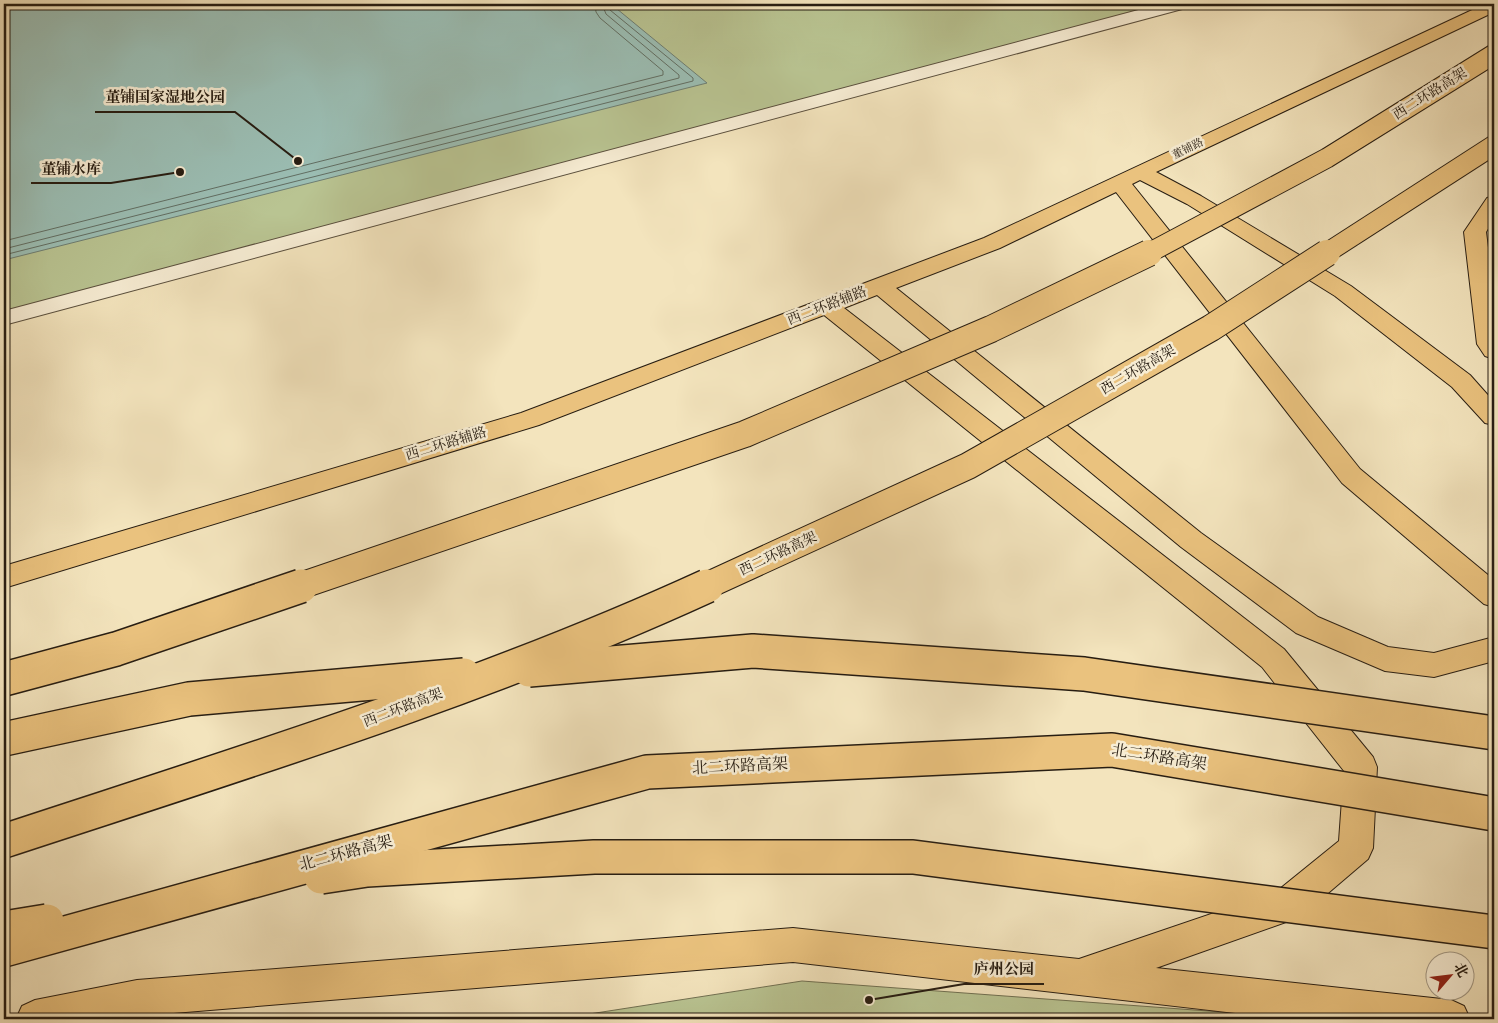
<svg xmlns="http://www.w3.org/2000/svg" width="1498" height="1023" viewBox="0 0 1498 1023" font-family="'IM FELL English','Noto Serif SC',serif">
<rect width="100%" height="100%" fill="#f3e4bd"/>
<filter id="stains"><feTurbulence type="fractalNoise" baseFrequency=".004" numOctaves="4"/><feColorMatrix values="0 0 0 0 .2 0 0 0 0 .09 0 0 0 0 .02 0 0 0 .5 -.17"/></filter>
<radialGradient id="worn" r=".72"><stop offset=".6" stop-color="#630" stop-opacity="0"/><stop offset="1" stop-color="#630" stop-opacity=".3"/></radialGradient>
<g fill="#b9c492" stroke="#707052">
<path d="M4,4h1176l-1176,314z"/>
<path d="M802,981l514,38h-759z"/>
</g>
<path fill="#9bbeb4" stroke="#6d7e73" d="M4,4h607l96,79 -703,177z"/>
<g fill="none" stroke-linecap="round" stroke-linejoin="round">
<g stroke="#616e63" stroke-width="1">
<path d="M4,241l659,-166v-4l-63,-53 -4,-6 -1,-8"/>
<path d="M4,249l675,-171v-3l-73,-61 -4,-10"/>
<path d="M4,255l689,-174v-3l-83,-68 -2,-6"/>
</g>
<defs>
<path id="street" d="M1161,4h27l-2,4 -1182,317v-14z"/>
<g id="highway">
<path d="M1485,4h9v8l-338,160 45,24 150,90 119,89 24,27v23l-9,-2 -33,-36 -117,-91 -148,-92 -47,-24 -8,4 228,285 134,111v27l-10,-3 -142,-121 -226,-291 -116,56 -104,40 305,245 117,84 70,30 46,6 60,-16v24l-60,16 -49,-6 -89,-38 -115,-86 -304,-252 -33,13 440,341 89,108 4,10 -4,81 -5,11 -68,58 -144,51 295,32 13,6 6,13h-182l-495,-57 -656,54 -13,3h-108l6,-13 13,-6 102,-20 656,-52 286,31 197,-67 63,-51 5,-70 -82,-104 -438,-352 -285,110 -535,163v-22l517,-153 463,-175z"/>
<path d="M1494,196v23l-8,13 8,62v65l-9,-3 -8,-12 -13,-112 23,-34z"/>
</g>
</defs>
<use href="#street" stroke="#5a4f3d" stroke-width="2"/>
<use href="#highway" stroke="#271d12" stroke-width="2"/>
<use href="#street" fill="#f7edd4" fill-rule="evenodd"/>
<use href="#highway" fill="#eac27e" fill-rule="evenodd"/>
<defs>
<g id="highway-bridge-far2">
<path d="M1147,254l180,-96 167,-104"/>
<path d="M1325,254l169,-109"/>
</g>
<g id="highway-bridge-far1">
<path d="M297,587l448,-153 246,-105 158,-76"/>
<path d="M704,587l264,-121 243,-138 116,-75"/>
</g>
<g id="highway-bridge">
<path d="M529,670l224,-19 331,23 410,59"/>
<path d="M4,679l112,-30 185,-63"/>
<path d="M4,739l185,-40 275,-24"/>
<path d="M4,841c237,-78 476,-151 703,-255"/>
<path d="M321,877l46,-7 227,-13h319l581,75"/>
<path d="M4,928l43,-7"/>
<path d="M4,950l643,-178 465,-22 382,64"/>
</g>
</defs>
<use href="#highway-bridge-far2" stroke="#271d12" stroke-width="21" stroke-linecap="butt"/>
<use href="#highway-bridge-far1" stroke="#271d12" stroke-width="28" stroke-linecap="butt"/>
<use href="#highway-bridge" stroke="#271d12" stroke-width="36" stroke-linecap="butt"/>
<use href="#highway-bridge-far2" stroke="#eac27e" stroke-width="19"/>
<use href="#highway-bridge-far1" stroke="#eac27e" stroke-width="26"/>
<use href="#highway-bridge" stroke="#eac27e" stroke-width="33"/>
</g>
<g text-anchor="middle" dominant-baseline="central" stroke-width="5" stroke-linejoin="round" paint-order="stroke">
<g font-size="11" fill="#271d12" stroke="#f7edd4">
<text transform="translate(1188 149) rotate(-26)">董铺路</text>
</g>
<g font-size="14" fill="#271d12" stroke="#f7edd4">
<text transform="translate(1430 94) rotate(-32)">西二环路高架</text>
<text transform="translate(827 306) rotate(-21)">西二环路辅路</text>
<text transform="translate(1138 370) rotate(-30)">西二环路高架</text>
<text transform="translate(446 444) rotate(-17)">西二环路辅路</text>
<text transform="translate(778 554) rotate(-25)">西二环路高架</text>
<text transform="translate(403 708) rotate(-21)">西二环路高架</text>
</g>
<g font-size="16" fill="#271d12" stroke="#f7edd4">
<text transform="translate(1159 758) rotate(9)">北二环路高架</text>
<text transform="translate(740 767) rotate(-3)">北二环路高架</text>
<text transform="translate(346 854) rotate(-15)">北二环路高架</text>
</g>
</g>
<path fill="none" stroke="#271d12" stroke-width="2" d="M298 161L235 112H95M180 172L111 183H31M869 1000L964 984H1044"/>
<g fill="#271d12" stroke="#f7edd4" stroke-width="2">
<circle cx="298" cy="161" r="5"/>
<circle cx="180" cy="172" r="5"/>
<circle cx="869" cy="1000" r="5"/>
</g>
<g font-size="15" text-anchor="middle" font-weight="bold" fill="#271d12" stroke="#f7edd4" stroke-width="5" stroke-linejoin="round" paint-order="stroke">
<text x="165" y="102">董铺国家湿地公园</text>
<text x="71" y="174">董铺水库</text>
<text x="1004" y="974">庐州公园</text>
</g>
<rect width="1498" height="1023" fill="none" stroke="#f3e4bd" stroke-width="20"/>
<rect x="5" y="5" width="1488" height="1013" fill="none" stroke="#271d12" stroke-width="2.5"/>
<rect x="10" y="10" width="1478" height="1003" fill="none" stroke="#271d12"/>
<g transform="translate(1450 976) rotate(62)"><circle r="24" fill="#f7edd4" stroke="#a49a86"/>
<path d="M0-4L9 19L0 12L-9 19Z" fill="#8f2418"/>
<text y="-8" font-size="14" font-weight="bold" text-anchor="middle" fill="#271d12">北</text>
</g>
<rect width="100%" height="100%" filter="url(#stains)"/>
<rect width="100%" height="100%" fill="url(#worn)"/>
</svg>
